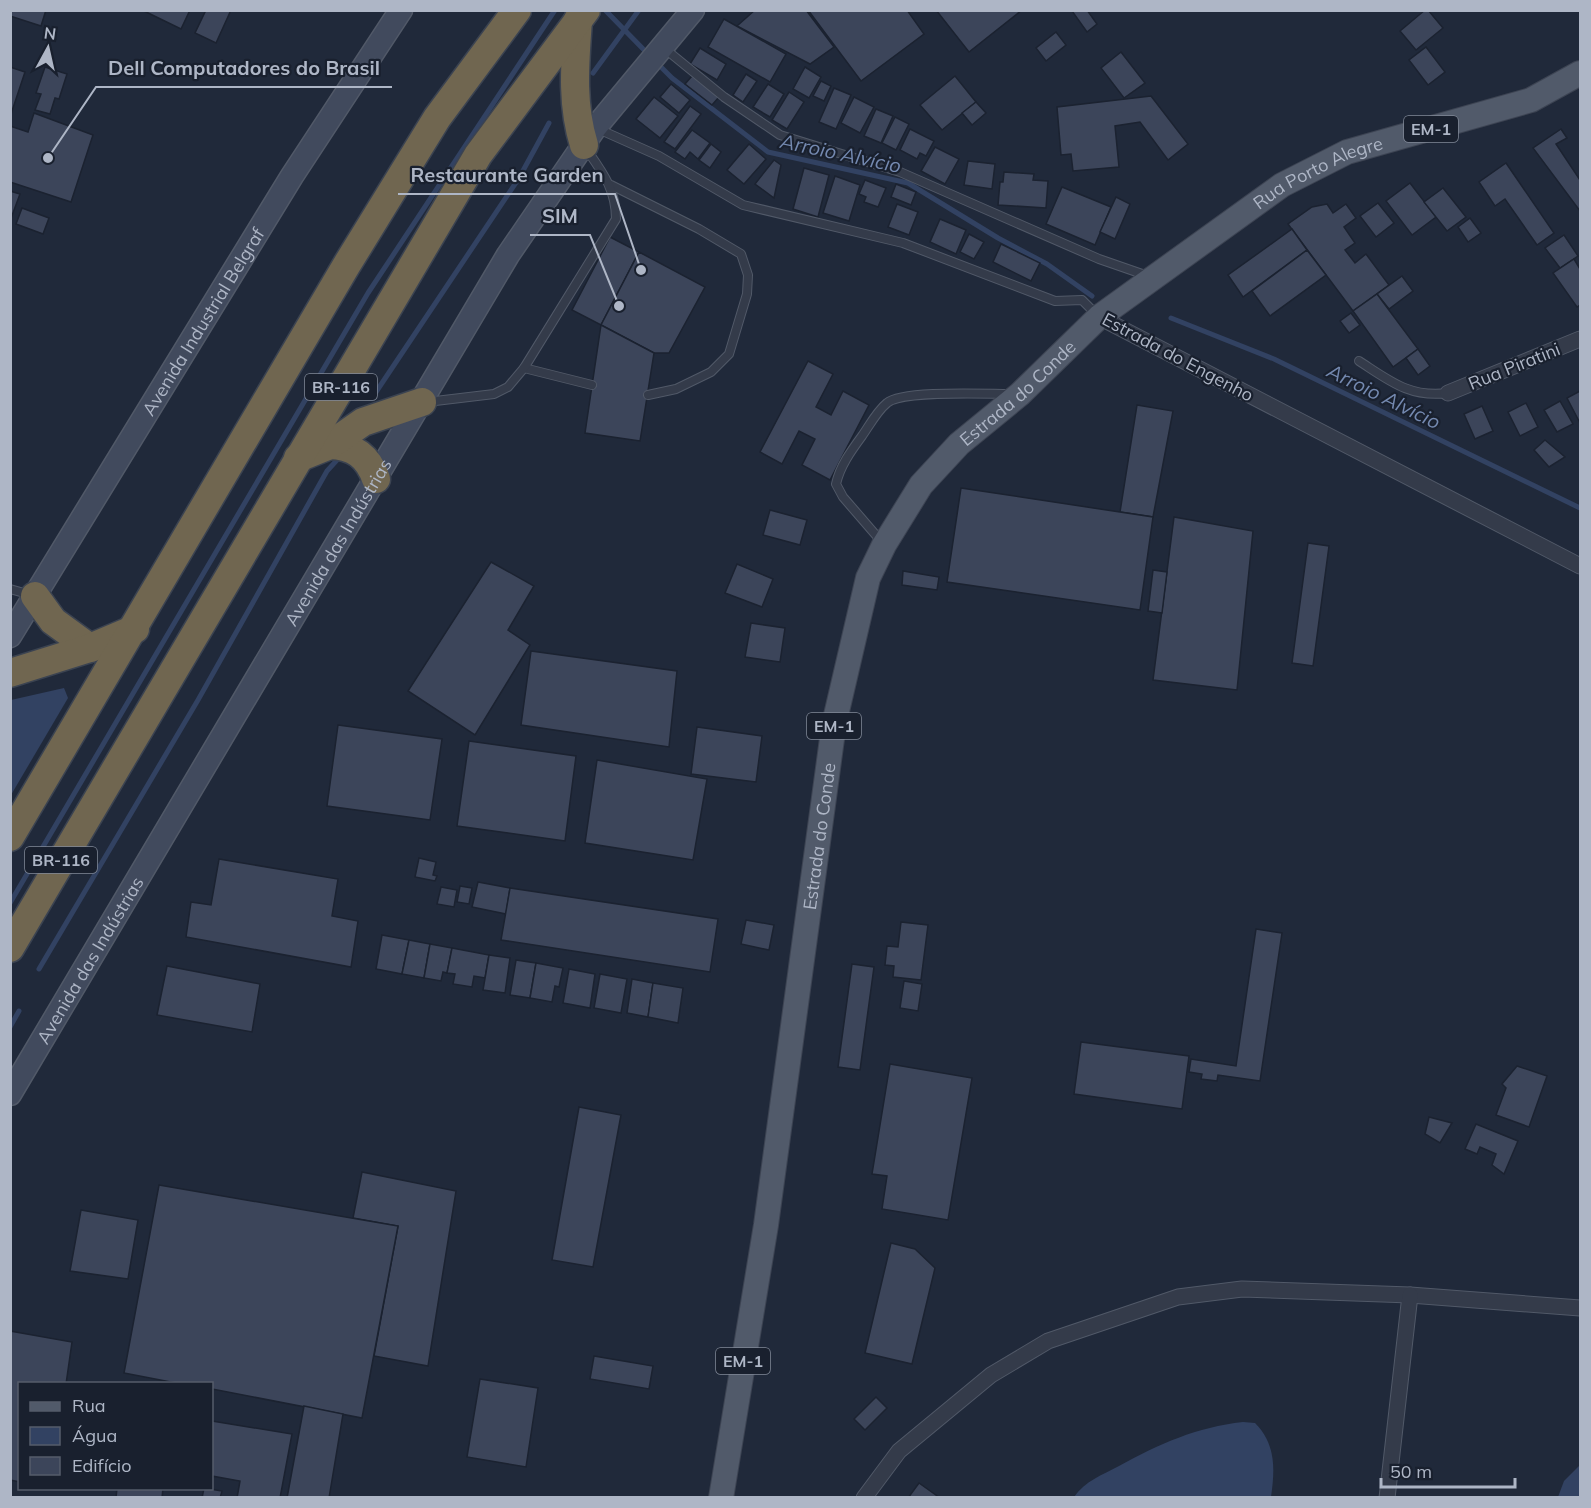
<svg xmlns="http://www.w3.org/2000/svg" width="1591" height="1508" viewBox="0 0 1591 1508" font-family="Mulish,sans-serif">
<rect width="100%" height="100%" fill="#20293a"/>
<g fill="#324262">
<path d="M64,688l4,10 -57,97v-95z"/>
<path d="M1243,1422l12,1c21,21 20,46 16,74h-197c11,-16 28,-22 45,-31 40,-22 78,-39 124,-44z"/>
<path d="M1580,1465v32h-22l6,-16z"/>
</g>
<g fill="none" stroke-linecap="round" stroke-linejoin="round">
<g stroke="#324262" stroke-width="5">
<path d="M605,10l43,44"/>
<path d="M657,63l15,15 96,74 140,31 90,55 49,26 45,32"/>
<path d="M593,73l46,-63"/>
<path d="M1171,318l103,41 306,149"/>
<path d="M376,392l143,-214 30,-55"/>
<path d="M10,903l358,-610 187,-283"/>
<path d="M39,969l159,-269 129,-229 10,-11"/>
<path d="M10,1027l9,-16"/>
</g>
</g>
<g fill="#3c455a" stroke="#1b2230" stroke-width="1.5">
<path d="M10,10h36l-5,16 -31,-10z"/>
<path d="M142,10h48l-9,19z"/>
<path d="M206,10h25l-15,33 -21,-10z"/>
<path d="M755,10h51l28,37 -24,17 -73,-38z"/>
<path d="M808,10h99l17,24 -63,47z"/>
<path d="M936,10h86l-53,42z"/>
<path d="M1087,10l10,14 -10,8 -15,-21z"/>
<path d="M1425,10h3l15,18 -27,22 -16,-19z"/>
<path d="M724,19l62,35 -16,28 -62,-35z"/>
<path d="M1056,32l10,13 -20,16 -10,-13z"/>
<path d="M1426,47l19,25 -17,13 -19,-25z"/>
<path d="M700,48l26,16 -9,16 -27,-16z"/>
<path d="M1121,52l24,31 -21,15 -23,-30z"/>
<path d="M10,67l15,5 -15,45z"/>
<path d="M45,67l22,7 -8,25 -4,-1 -5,16 -15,-4 6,-16 -5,-1z"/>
<path d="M805,67l16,10 -12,21 -16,-9z"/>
<path d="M746,74l11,7 -14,21 -10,-7z"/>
<path d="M692,76l27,21 -7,8 -27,-21z"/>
<path d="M955,76l21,26 -34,28 -22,-25z"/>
<path d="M821,81l10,5 -7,15 -11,-5z"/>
<path d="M671,84l19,16 -11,13 -19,-16z"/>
<path d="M768,84l16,10 -14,23 -17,-10z"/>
<path d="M834,88l17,7 -15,34 -17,-7z"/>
<path d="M789,92l15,10 -17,27 -15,-9z"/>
<path d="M1151,96l37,48 -20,16 -28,-38 -25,4 4,41 -46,4 -2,-17 -10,1 -4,-48z"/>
<path d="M654,97l24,19 -18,22 -24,-19z"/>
<path d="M854,97l20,10 -14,26 -19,-10z"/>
<path d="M976,102l10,11 -14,12 -10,-12z"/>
<path d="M690,106l11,8 -26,35 -11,-7z"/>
<path d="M876,109l17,7 -12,27 -17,-7z"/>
<path d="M34,113l59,22 -22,67 -61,-20v-56l18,6z"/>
<path d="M895,117l14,7 -13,26 -14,-7z"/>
<path d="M910,129l24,12 -8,15 -6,-3 -3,6 -17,-9z"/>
<path d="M1561,129l6,9 -11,6 24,36v31l-47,-63z"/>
<path d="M692,130l18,13 -12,16 -8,-7 -5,7 -10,-7z"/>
<path d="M711,144l10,8 -11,16 -11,-8z"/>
<path d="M749,144l17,15 -22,25 -17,-14z"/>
<path d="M935,147l24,12 -14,25 -24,-13z"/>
<path d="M774,160l7,5 -7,33 -19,-14z"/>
<path d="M968,161l27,3 -3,25 -28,-4z"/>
<path d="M1506,163l48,70 -17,12 -32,-46 -10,7 -16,-24z"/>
<path d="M804,168l25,7 -11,42 -25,-8z"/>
<path d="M1004,172l30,2 -1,6 15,1 -2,27 -48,-3 2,-23h3z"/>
<path d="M835,176l25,9 -11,36 -26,-8z"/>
<path d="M865,180l21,8 -8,19 -14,-5 2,-5 -7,-3z"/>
<path d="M1410,183l26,34 -24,18 -26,-34z"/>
<path d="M896,184l20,8 -5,13 -20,-8z"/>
<path d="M1062,187l49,20 -16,38 -49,-21z"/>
<path d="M1443,188l23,29 -19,14 -23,-29z"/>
<path d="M10,191l10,3 -10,27z"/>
<path d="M1116,197l14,7 -15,35 -15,-7z"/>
<path d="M1378,203l16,20 -18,14 -16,-21z"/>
<path d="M897,204l21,8 -9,23 -21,-8z"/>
<path d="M1327,204l6,9 13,-9 10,14 -12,9 11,16 -10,7 10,13 11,-9 23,31 -36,26 -65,-87 24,-17z"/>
<path d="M22,208l27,10 -6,16 -27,-10z"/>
<path d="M1470,218l11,15 -13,9 -10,-15z"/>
<path d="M940,219l26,11 -10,24 -26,-12z"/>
<path d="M1292,229l15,21 -64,47 -15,-22z"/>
<path d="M969,234l15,8 -10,17 -14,-7z"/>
<path d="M1564,235l14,21 -18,12 -15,-20z"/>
<path d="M610,237l29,15 -38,73 -29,-15z"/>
<path d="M1001,244l39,19 -9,18 -38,-19z"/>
<path d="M1307,250l19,25 -56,41 -18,-25z"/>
<path d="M639,252l66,35 -36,66h-15l-53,-28z"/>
<path d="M1574,259l6,10v36l-3,2 -24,-34z"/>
<path d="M1402,276l11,15 -24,18 -12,-15z"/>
<path d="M1377,294l41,55 -25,18 -40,-56z"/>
<path d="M1351,313l9,12 -11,8 -9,-12z"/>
<path d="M601,325l53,28 -14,88 -55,-8z"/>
<path d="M1418,349l12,17 -12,9 -12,-17z"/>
<path d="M808,361l25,13 -17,33 15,8 12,-24 26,14 -39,75 -28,-15 13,-26 -16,-8 -17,33 -22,-12z"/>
<path d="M1580,391v32l-13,-25z"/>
<path d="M1560,401l13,23 -16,8 -13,-22z"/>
<path d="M1526,403l12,24 -18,9 -12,-24z"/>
<path d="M1137,405l36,6 -20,106 -33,-5z"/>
<path d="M1482,406l11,25 -18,8 -11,-25z"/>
<path d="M1545,440l20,17 -16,10 -15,-17z"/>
<path d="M961,488l192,29 -13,93 -193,-28z"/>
<path d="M770,510l37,10 -7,25 -37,-10z"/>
<path d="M1174,517l79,14 -16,159 -84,-10z"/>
<path d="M1308,543l21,3 -16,120 -21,-3z"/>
<path d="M491,562l43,24 -26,44 22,15 -55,90 -67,-44z"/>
<path d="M737,564l36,15 -11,28 -37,-14z"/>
<path d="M1153,570l14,2 -5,41 -14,-2z"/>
<path d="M903,571l36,6 -2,13 -35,-5z"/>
<path d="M751,623l34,5 -5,34 -35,-5z"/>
<path d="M531,651l146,20 -8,76 -148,-22z"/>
<path d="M338,725l104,14 -12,81 -103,-14z"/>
<path d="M697,727l65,9 -6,46 -65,-8z"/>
<path d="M469,741l107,15 -11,85 -108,-15z"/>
<path d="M597,760l110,19 -14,81 -108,-17z"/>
<path d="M419,858l17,4 -3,13 4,1 -2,5 -20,-4z"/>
<path d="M219,859l119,20 -6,37 26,5 -7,46 -165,-30 5,-35 20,3z"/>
<path d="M478,882l32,6 -4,26 -34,-7z"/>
<path d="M460,886l12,2 -3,16 -12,-2z"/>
<path d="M441,887l16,3 -3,17 -17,-3z"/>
<path d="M510,888l208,31 -8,53 -209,-32z"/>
<path d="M746,920l28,5 -5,25 -28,-6z"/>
<path d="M901,922l27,3 -7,55 -28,-3 1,-11 -9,-1 2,-19 11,1z"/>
<path d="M1256,929l26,4 -22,148 -42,-6 -1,6 -16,-2 1,-5 -13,-2 2,-13 45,7z"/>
<path d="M382,935l27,5 -7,34 -26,-5z"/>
<path d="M409,940l21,4 -6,34 -22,-4z"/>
<path d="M430,944l22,4 -5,25 -4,-1 -2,9 -17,-3z"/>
<path d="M452,948l37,7 -4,23 -11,-2 -2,11 -19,-3 2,-10 -8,-1z"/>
<path d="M489,955l21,3 -5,35 -22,-3z"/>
<path d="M516,960l20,3 -6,35 -20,-3z"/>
<path d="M536,963l27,5 -4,19 -4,-1 -3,16 -22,-4z"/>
<path d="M852,964l22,3 -14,103 -22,-3z"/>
<path d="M167,966l93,18 -8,48 -95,-17z"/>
<path d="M569,969l26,5 -5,34 -27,-5z"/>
<path d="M600,974l27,5 -6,34 -27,-5z"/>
<path d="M632,979l21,4 -5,34 -21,-4z"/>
<path d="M904,981l18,3 -4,27 -18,-3z"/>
<path d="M653,983l30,5 -5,35 -30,-6z"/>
<path d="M1081,1042l108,14 -7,53 -108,-15z"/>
<path d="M890,1064l82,14 -24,142 -66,-11 5,-33 -15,-2z"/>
<path d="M1517,1066l30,10 -18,51 -33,-12 10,-27 -4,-4z"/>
<path d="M579,1107l42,8 -28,152 -41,-7z"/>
<path d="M1429,1117l23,6 -12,20 -15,-9z"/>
<path d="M1476,1124l42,17 -14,33 -12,-9 4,-11 -16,-7 -3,7 -12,-5z"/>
<path d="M362,1172l94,19 -28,175 -54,-10 24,-130 -45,-8z"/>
<path d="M159,1185l239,41 -36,192 -150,-29v-5h-31l-57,-11z"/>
<path d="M81,1210l57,10 -10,59 -58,-8z"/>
<path d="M891,1243l24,6 20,19 -23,96 -47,-11z"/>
<path d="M10,1331l62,11 -6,42h-46v98l-10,-2z"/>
<path d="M594,1356l59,10 -4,23 -59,-10z"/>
<path d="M480,1379l58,9 -12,79 -59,-10z"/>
<path d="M876,1397l11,11 -22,22 -11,-11z"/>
<path d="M304,1406l39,8 -14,84h-42z"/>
<path d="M212,1421l80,13 -12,64h-43l3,-17 -28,-5z"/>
<path d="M919,1483l21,15h-32z"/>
<path d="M117,1488h46l-1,10h-46z"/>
<path d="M204,1488l18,3 -2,7h-18z"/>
</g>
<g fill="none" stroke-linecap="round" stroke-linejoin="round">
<defs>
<g id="service">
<path d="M664,48l60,49 56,38 120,37 199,87 49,17"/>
<path d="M596,128l63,28 84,49 160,38 152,58 27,-1 14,14"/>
<path d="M611,185l88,44 42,25 7,21 -1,19 -18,60 -18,18 -35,17 -28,6"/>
<path d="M1359,361c31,20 51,37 89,32"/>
<path d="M524,368l68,17"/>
<path d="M427,402l67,-8 14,-7 16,-19 92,-149c0,-29 -13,-46 -29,-69"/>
<path d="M881,541l-38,-44 -7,-13c4,-18 15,-33 26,-48 7,-10 15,-25 25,-33 15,-13 98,-9 122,-9"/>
<path d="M10,589l21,6"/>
</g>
<g id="minor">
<path d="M1099,317l481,249"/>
<path d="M1448,393l132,-54"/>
<path d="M864,1498l35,-47 92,-76 57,-34 130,-44 64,-8 168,6 170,13"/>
<path d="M1387,1498l23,-203"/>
</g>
<g id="secondary">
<path id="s1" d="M10,636l282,-460 109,-166"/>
<path id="s2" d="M10,1094l498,-839 87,-127 98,-118"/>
</g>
<g id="primary">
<path id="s3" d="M721,1498l45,-273 68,-501 34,-146 16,-33 37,-60 38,-41 61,-50 79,-77 183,-132 65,-33 184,-52 49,-27"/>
</g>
<g id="motorway">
<path d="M578,20c-3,43 -7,83 6,125"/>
<path d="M330,445c24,1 38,11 46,34"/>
<path d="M298,458l32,-13 33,-23 59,-20"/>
<path d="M35,596l18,25 37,27"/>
<path d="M10,673l80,-25 45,-19"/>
<path d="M10,837l336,-571 91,-148 80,-108"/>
<path d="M10,948l468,-793 108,-145"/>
</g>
</defs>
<use href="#service" stroke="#515968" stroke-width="10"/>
<use href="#minor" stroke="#515968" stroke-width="17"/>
<use href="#secondary" stroke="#515968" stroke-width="25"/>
<use href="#primary" stroke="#3d4453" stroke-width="26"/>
<use href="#motorway" stroke="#3b4351" stroke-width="31"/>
<use href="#service" stroke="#343b4a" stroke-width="8"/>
<use href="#minor" stroke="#343b4a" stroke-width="15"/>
<use href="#secondary" stroke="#414a5d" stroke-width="22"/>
<use href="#primary" stroke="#515a6a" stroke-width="24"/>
<use href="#motorway" stroke="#706650" stroke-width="28"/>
</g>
<g text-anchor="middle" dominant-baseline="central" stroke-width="4.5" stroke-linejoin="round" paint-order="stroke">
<g fill="#19202e" stroke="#818998" stroke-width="1.5">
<rect x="1404" y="116" width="54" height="26" rx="4.5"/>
<rect x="305" y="374" width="72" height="26" rx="4.5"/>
<rect x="807" y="713" width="54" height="26" rx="4.5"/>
<rect x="25" y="847" width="72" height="26" rx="4.5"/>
<rect x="716" y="1348" width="54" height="26" rx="4.5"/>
</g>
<g font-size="16" font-weight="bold" fill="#aeb6c6">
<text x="1431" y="129">EM-1</text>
<text x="341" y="387">BR-116</text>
<text x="834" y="726">EM-1</text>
<text x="61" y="860">BR-116</text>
<text x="743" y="1361">EM-1</text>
</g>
<g font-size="18" fill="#aeb6c6" stroke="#19202e">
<text stroke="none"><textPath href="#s3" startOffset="1548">Rua Porto Alegre</textPath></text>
<text stroke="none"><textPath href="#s1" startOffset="369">Avenida Industrial Belgraf</textPath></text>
<text transform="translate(1178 357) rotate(28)">Estrada do Engenho</text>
<text transform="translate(1514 366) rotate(-22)">Rua Piratini</text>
<text stroke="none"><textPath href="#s3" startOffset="1173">Estrada do Conde</textPath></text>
<text stroke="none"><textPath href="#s2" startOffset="642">Avenida das Indústrias</textPath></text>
<text stroke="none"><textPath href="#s3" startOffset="669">Estrada do Conde</textPath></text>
<text stroke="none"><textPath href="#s2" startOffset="156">Avenida das Indústrias</textPath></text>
</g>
<g font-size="20" font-style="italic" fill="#7489b0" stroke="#19202e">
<text transform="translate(841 153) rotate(12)">Arroio Alvício</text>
<text transform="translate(1384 396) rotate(26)">Arroio Alvício</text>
</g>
</g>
<path fill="none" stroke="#aeb6c6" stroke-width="2" d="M48 158L96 87H392M641 270L615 194H398M619 306L590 235H530"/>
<g fill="#aeb6c6" stroke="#19202e" stroke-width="2">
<circle cx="48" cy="158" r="6"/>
<circle cx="641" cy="270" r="6"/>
<circle cx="619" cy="306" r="6"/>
</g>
<g font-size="20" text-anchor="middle" font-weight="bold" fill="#aeb6c6" stroke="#19202e" stroke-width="4.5" stroke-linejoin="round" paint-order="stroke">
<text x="244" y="75">Dell Computadores do Brasil</text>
<text x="507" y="182">Restaurante Garden</text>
<text x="560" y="223">SIM</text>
</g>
<rect width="1591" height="1508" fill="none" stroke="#aeb6c6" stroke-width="24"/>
<rect x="18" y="1382" width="195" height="108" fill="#19202e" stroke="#555c6b" stroke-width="1.5"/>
<rect x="30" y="1402" width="30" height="9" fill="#515a6a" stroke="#555c6b" stroke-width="1.5"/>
<text x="72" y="1412" font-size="18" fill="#aeb6c6">Rua</text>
<rect x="30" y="1427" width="30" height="18" fill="#324262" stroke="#555c6b" stroke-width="1.5"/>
<text x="72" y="1442" font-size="18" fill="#aeb6c6">Água</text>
<rect x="30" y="1457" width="30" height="18" fill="#3c455a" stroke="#555c6b" stroke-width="1.5"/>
<text x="72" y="1472" font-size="18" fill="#aeb6c6">Edifício</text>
<g transform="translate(48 48) rotate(8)" stroke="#19202e" stroke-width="4.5" paint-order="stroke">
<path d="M0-4.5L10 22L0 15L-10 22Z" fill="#aeb6c6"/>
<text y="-9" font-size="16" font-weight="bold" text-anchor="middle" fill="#aeb6c6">N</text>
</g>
<path d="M1381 1478v9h134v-9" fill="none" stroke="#aeb6c6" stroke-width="3"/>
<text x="1390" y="1478" font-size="18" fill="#aeb6c6" stroke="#19202e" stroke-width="4.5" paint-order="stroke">50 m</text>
</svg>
